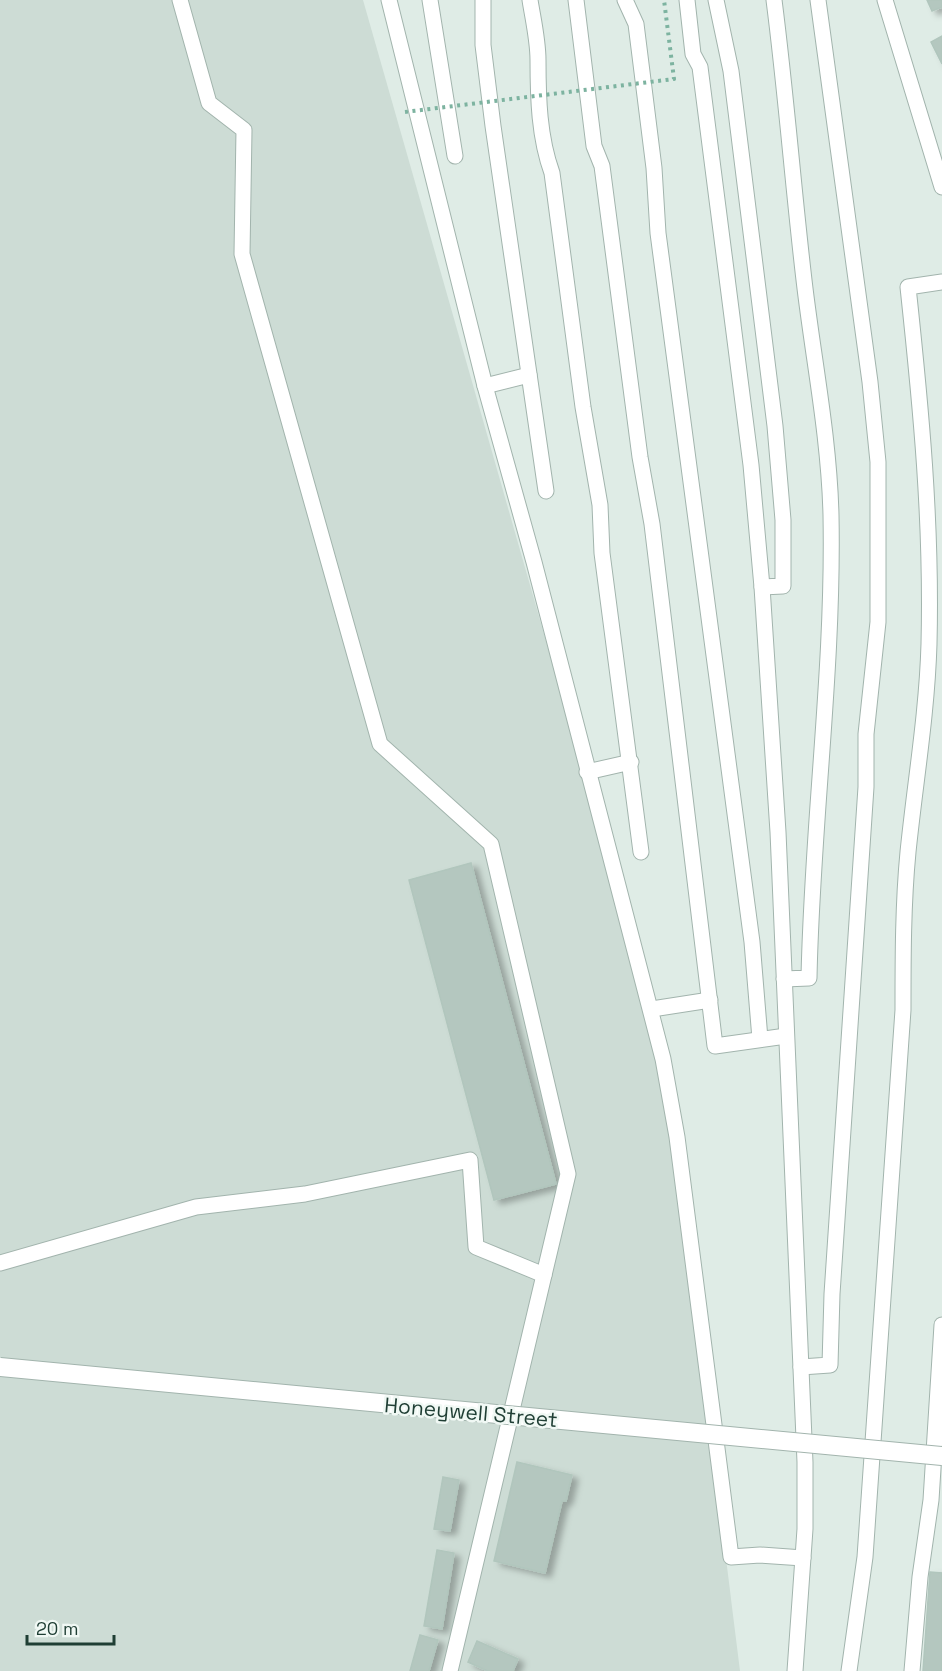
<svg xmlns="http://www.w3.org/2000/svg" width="942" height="1671" viewBox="0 0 942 1671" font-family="'Space Grotesk',sans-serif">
<defs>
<filter id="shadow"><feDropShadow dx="6" dy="4" stdDeviation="3" flood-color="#0004"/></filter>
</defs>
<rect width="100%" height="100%" fill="#dfece6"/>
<path fill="#cddcd5" d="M0,0h363l183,641 121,444 73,586h-740z"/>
<g fill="#b4c7bf" stroke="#b1c6bd" stroke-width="1.5" filter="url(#shadow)">
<path d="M927,0h15v7l-10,4z"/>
<path d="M942,36v28l-11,-22z"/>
<path d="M471,863l85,321 -62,16 -85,-320z"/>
<path d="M517,1462l55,13 -6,26h-4l-17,72 -51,-12z"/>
<path d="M443,1477l16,3 -9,51 -16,-2z"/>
<path d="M437,1550l17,3 -12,76 -18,-3z"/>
<path d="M930,1572l12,1v98h-19z"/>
<path d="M420,1635l18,5 -9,31h-19z"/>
<path d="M477,1641l41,18 -5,12h-25l-20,-9z"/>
</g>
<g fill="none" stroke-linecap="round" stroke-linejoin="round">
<defs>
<g id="service">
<path d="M180,0l29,103 35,27 -2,124 138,490 111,100 77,330 -118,497"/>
<path d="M389,0l96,386 49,176 129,497 14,78 54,420 29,-2 43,3"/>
<path d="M430,0l25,156"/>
<path d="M483,0v45l10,81 53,365"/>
<path d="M530,0c3,19 8,40 8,60 0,38 1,77 14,113l31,234 17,98 2,48 39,299"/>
<path d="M576,0l18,146 8,20 38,291 12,67 63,522 71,-10"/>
<path d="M625,0l11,24 18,144 4,65 94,709 8,97"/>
<path d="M687,0l6,54 7,13 51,398 11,122 16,245 27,630v67l-10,142"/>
<path d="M716,0l15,71 44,355 8,94v66l-21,1"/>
<path d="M774,0c12,93 19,186 30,280 9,78 25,155 27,235 3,154 -19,308 -22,463l-25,1"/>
<path d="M885,0l57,187"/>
<path d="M485,386l44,-11"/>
<path d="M587,772l44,-10"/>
<path d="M652,1009l58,-9"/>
<path d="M0,1263l196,-56 109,-13 165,-34 6,87 68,28"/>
<path d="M801,1367l29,-2 2,-71 34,-507v-53l12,-112v-160l-8,-80 -52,-382"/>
<path d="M849,1671l16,-114 38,-547c0,-52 0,-106 5,-158 7,-69 19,-138 21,-208 3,-122 -8,-236 -21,-357l34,-5"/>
<path d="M912,1671l8,-94 11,-77 11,-175"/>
</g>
</defs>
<use href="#service" stroke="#a2b4ad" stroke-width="17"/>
<use href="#service" stroke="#fff" stroke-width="15"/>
<defs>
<path id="tertiary-bridge" d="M0,1367l942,89"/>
</defs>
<use href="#tertiary-bridge" stroke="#a2b4ad" stroke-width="20" stroke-linecap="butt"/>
<path stroke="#7db3a0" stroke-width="4" stroke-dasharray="3 4.5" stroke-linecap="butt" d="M405,112l269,-33 -10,-79"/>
<use href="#tertiary-bridge" stroke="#fff" stroke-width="18"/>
</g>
<g text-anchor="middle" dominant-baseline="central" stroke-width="5" stroke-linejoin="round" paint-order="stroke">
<g font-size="21" fill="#1f3e34" stroke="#f0f8f4">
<text transform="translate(471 1412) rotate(5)">Honeywell Street</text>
</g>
</g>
<path d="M27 1635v9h87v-9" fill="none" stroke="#1f3e34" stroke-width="3"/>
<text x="36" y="1635" font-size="18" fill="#1f3e34" stroke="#f0f8f4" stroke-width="4.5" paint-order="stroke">20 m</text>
</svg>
